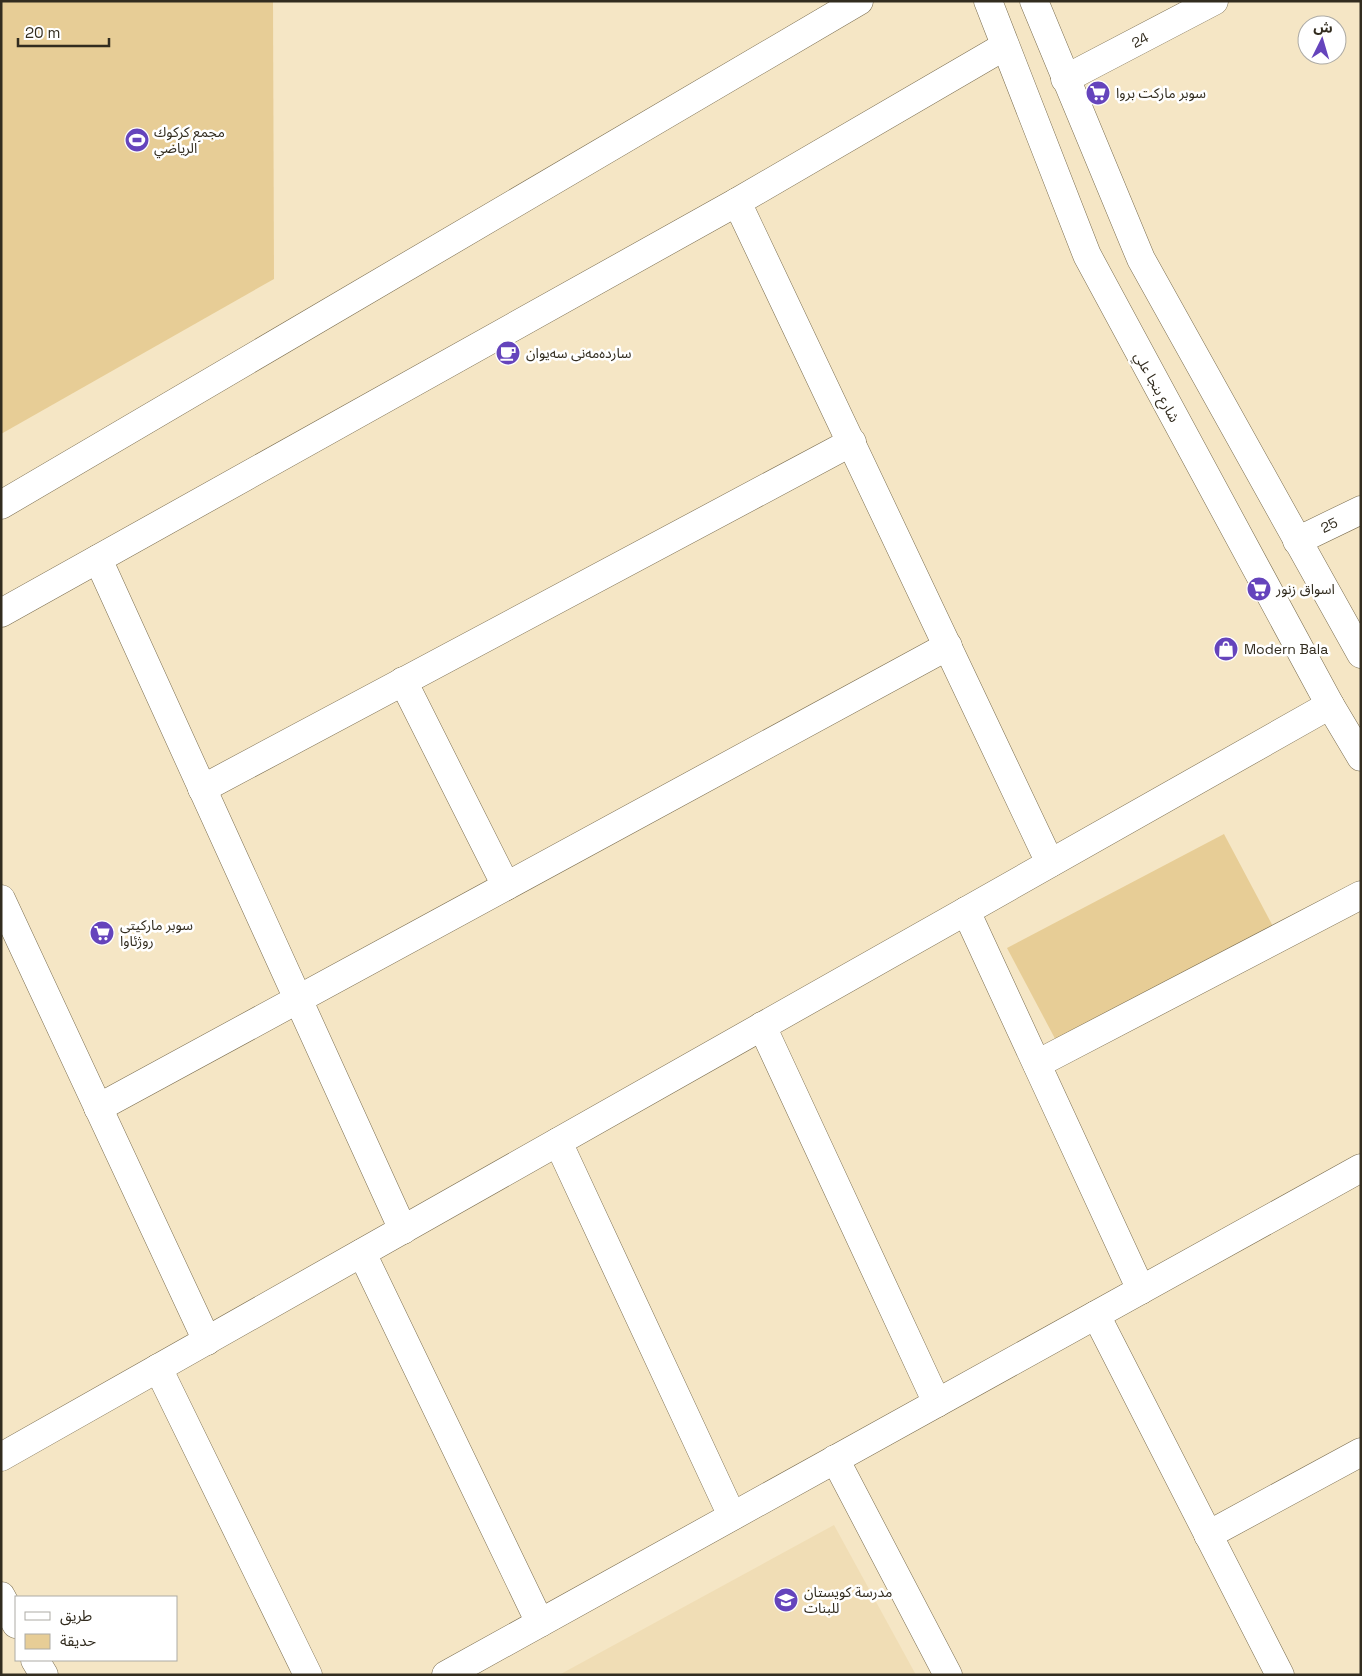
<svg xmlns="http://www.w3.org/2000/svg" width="1362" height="1676" viewBox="0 0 1362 1676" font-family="'Space Grotesk','Noto Sans Arabic',sans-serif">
<rect width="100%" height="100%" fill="#f5e6c5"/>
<path fill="#f0ddb5" d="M834,1525l82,150h-357z"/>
<g fill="#e7cd96">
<path d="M1,1h272l1,278 -273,155z"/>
<path d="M1224,834l53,100 -217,114 -53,-100z"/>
</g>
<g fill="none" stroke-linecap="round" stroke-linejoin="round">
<defs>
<g id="minor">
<path d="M1065,79l149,-78"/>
<path d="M737,202l313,661"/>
<path d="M1297,541l64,-31"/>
<path d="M98,559l305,671"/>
<path d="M403,681l103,205"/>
<path d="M202,789l650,-347"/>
<path d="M1,899l206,442"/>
<path d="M966,911l175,379"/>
<path d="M762,1026l175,377"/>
<path d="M1037,1064l324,-169"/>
<path d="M98,1108l850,-462"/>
<path d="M558,1142l174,374"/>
<path d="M362,1253l178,370"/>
<path d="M1096,1315l184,360"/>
<path d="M158,1368l150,307"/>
<path d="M1,1457l1329,-752"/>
<path d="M835,1459l113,216"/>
<path d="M1208,1535l153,-83"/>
<path d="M1,1596l15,28"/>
<path d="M35,1660l9,15"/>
<path d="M446,1675l915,-507"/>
</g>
<g id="tertiary">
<path d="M1,505l858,-504"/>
<path d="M1,613l736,-411 268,-156"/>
</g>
<g id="secondary">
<path d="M988,1l99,254 243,450 31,52"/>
<path d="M1034,1l107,258 220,395"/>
</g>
</defs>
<use href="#minor" stroke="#7a6d4f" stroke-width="29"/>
<use href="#tertiary" stroke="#7a6d4f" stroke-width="29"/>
<use href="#secondary" stroke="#7a6d4f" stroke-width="29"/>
<use href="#minor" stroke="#fff" stroke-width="28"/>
<use href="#tertiary" stroke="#fff" stroke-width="28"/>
<use href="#secondary" stroke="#fff" stroke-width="28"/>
</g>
<defs>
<symbol id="supermarket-disc" viewBox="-11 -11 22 22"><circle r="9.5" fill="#6544bc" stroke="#fff"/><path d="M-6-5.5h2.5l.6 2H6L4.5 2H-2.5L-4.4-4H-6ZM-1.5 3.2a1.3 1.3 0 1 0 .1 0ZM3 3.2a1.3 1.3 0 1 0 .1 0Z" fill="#fff"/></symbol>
<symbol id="stadium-disc" viewBox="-11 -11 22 22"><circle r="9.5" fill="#6544bc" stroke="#fff"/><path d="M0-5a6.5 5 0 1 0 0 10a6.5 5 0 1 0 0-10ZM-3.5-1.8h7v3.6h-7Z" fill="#fff"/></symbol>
<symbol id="cafe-disc" viewBox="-11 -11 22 22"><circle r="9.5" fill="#6544bc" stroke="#fff"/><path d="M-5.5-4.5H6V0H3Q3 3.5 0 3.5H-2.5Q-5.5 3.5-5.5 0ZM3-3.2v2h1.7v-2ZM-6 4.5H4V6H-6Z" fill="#fff"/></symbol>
<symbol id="shop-disc" viewBox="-11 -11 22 22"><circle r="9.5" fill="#6544bc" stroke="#fff"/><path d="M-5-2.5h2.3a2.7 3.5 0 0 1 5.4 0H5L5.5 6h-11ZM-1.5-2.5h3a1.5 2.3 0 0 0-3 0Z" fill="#fff"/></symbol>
<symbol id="school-disc" viewBox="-11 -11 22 22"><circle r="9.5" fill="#6544bc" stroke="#fff"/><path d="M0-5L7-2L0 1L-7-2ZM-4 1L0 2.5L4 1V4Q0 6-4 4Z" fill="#fff"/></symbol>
</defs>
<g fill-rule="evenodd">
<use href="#supermarket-disc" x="1084" y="79" width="28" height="28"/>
<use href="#stadium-disc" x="123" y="126" width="28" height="28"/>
<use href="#cafe-disc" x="494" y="339" width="28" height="28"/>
<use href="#supermarket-disc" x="1245" y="575" width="28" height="28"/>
<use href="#shop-disc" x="1212" y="635" width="28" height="28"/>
<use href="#supermarket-disc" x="88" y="919" width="28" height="28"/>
<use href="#school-disc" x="772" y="1586" width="28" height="28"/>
</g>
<g text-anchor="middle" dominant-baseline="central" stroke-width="5" stroke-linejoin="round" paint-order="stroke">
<g font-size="14" fill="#322c1f" stroke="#fff">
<text transform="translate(1140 40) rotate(-28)">24</text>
<text transform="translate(1157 387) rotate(61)">شارع بنجا علي</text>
<text transform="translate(1329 525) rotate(-26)">25</text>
</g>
<g font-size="14" fill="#322c1f" stroke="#fff" text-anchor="start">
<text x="1116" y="93">سوبر ماركت بروا</text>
<text x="154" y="132">مجمع كركوك<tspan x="154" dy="16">الرياضي</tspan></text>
<text x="526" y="353">ساردەمەنی سەیوان</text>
<text x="1276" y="589">اسواق زنور</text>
<text x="1244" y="649">Modern Bala</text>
<text x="120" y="925">سوبر ماركيتى<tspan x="120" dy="16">روژئاوا</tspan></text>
<text x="804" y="1592">مدرسة كويستان<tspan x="804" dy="16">للبنات</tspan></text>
</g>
</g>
<rect width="1362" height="1676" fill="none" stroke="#322c1f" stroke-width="5"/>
<rect x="15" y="1596" width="162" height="65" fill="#ffffff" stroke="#adaba5"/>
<rect x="25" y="1612" width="25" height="8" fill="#ffffff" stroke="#adaba5"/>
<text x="60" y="1621" font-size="15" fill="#322c1f">طريق</text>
<rect x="25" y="1634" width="25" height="15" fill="#e7cd96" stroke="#adaba5"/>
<text x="60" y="1646" font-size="15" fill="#322c1f">حديقة</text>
<g transform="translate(1322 40) rotate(5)"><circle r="24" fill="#ffffff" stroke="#adaba5"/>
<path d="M0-4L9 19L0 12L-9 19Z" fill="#6544bc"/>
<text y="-8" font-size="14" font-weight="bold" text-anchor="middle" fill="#322c1f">ش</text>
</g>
<path d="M18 38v8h91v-8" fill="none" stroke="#322c1f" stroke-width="2.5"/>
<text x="25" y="38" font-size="15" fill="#322c1f" stroke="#ffffff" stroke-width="4" paint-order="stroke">20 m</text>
</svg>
